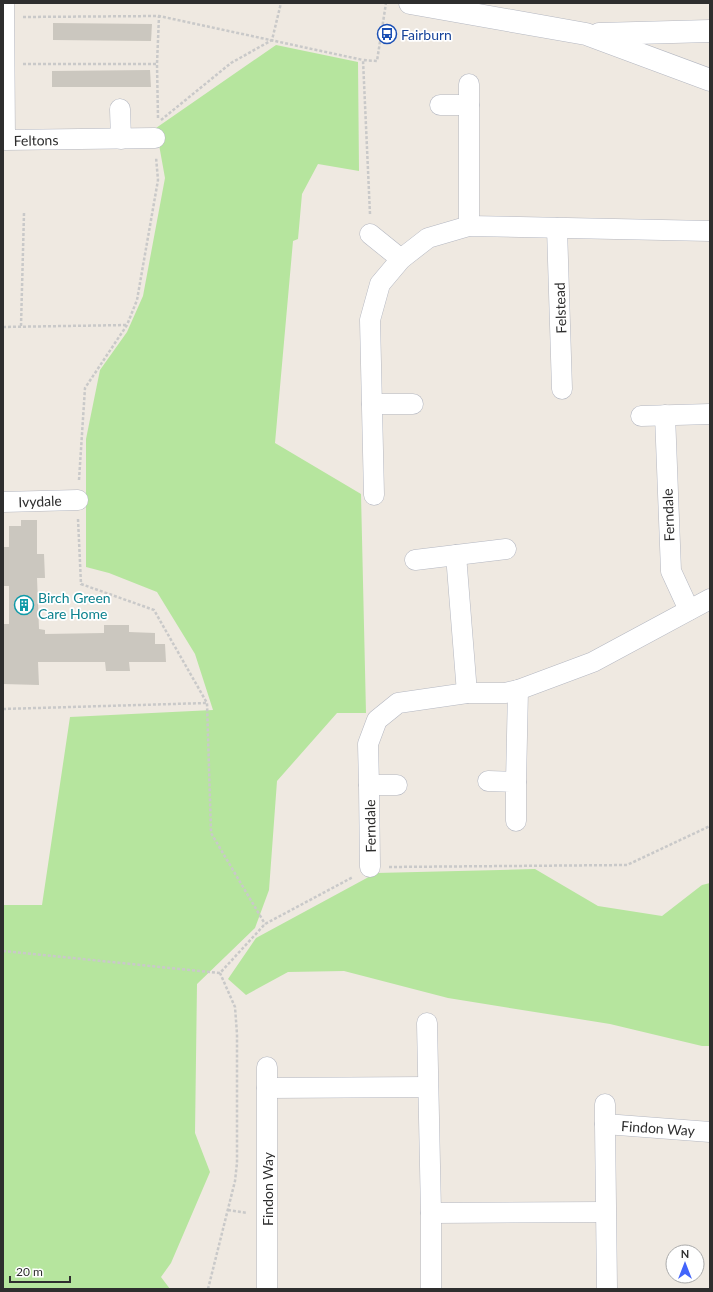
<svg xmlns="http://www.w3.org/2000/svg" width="713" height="1292" viewBox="0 0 713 1292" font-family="Lato,sans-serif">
<rect width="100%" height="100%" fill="#efe9e1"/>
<g fill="#b6e59e">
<path d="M276,45l82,17 1,109 -41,-7 -16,30 -4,45 -5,2 -18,202 86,51 5,219h-29l-60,68 -8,109 -14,38 -58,56 -2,149 15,39 -39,91 -10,14 9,12h-167v-384h39l28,-188 143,-7 -18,-56 -38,-62 -48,-19 -23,-6v-128l14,-69 27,-38 16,-36 22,-118 -9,-50z"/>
<path d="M535,869l63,37 64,10 40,-31 8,-2v163h-8l-92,-22 -162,-26 -104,-27 -56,1 -42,23 -18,-16 28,-41 120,-65z"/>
</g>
<g fill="#cbc7bf">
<path d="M53,23l99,1 -1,17 -98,-1z"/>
<path d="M150,70l1,17h-99v-16z"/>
<path d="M21,520h16v34h7l1,24h-8l2,51 6,1v4l59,-1v-8h25v7l26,1v11h10l1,18h-37l1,9h-24l-1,-9h-67l1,23 -36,-1v-60h6v-38h-6v-39h6v-21h12z"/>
</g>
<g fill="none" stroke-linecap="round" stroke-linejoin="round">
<defs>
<g id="street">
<path d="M4,3l1,137 150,-2"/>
<path d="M469,84v142"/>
<path d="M440,105h29"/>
<path d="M120,109l1,30"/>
<path d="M557,228l5,161"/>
<path d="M370,234l31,25"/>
<path d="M372,404h41"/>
<path d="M665,415l6,156 18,39"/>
<path d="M641,416l69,-2"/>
<path d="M374,495l-4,-175 10,-36 21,-25 27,-21 41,-12 241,5"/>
<path d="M3,502l75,-2"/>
<path d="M456,555l11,138"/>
<path d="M415,560l91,-11"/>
<path d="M488,781l28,1v39"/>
<path d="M516,782l2,-92"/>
<path d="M369,785l-1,-41 9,-24 21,-17 69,-10h38l13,-3 75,-28 117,-63"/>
<path d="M370,867l-1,-82h28"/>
<path d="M427,1023l4,190 174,-1"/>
<path d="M267,1067v21l161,-1"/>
<path d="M267,1088v201"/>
<path d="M605,1104v20l105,8"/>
<path d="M605,1124l2,165"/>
<path d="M431,1213v76"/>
</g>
<g id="secondary">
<path d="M410,3l176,31 124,46"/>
<path d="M599,34l111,-3"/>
</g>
</defs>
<use href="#street" stroke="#b4b7c1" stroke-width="21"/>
<use href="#secondary" stroke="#b4b7c1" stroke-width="23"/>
<g stroke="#c9c9c9" stroke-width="2.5" stroke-dasharray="3 2" stroke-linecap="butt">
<path d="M23,17l136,-1 204,44"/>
<path d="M23,64h134"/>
<path d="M158,118l-1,-54 2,-48"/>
<path d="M161,120l70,-57 41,-23 9,-37"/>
<path d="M370,214l-7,-154 14,1 9,-58"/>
<path d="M21,326l3,-113"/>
<path d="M3,327l124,-2"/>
<path d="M79,480l6,-92 42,-63 10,-25 21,-120 -2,-23"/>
<path d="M78,519l3,65 73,26 53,93 4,130 54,91"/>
<path d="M3,709l204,-6"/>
<path d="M389,867l238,-2 83,-39"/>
<path d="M3,951l217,22 45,-49 88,-47"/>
<path d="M228,1210l19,3"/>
<path d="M208,1289l27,-108 2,-18v-129l-2,-27 -15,-34"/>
</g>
<use href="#street" stroke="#fff" stroke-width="20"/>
<use href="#secondary" stroke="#fff" stroke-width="22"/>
</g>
<defs>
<symbol id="bus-ring" viewBox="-11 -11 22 22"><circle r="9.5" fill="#fff" stroke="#1a4fb4" stroke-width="1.5"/><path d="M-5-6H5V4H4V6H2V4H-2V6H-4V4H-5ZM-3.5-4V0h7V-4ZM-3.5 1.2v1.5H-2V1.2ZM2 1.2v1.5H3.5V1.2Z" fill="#1a4fb4"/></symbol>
<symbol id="building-ring" viewBox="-11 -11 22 22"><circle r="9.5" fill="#fff" stroke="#0f9aa8" stroke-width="1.5"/><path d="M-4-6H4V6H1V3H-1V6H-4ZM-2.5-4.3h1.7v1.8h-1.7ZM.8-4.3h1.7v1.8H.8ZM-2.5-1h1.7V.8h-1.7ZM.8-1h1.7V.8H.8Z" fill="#0f9aa8"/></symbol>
</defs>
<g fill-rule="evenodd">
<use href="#bus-ring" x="376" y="23" width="22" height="22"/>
<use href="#building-ring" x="13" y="594" width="22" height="22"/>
</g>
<g text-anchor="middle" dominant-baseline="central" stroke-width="3.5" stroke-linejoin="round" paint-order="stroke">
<g font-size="14" fill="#164399" stroke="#fff" text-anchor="start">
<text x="401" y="34">Fairburn</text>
</g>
<g font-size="14" fill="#2e2e2e" stroke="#fff">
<text transform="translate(36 140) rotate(-1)">Feltons</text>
<text transform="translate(560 308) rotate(-92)">Felstead</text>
<text transform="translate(40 501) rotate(-2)">Ivydale</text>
<text transform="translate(668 515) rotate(-92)">Ferndale</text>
<text transform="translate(370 826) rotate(-91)">Ferndale</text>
<text transform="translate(658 1128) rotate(4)">Findon Way</text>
<text transform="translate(267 1189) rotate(-90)">Findon Way</text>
</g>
<g font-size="14" fill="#0d838f" stroke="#fff" text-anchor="start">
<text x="38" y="597">Birch Green<tspan x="38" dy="16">Care Home</tspan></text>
</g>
</g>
<rect width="713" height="1292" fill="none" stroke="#2e2e2e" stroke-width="8"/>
<g transform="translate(685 1264)"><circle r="19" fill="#ffffff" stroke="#ababab"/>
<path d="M0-3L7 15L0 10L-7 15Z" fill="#4264fb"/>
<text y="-6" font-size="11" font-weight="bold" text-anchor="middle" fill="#2e2e2e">N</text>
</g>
<path d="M10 1276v6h60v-6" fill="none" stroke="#2e2e2e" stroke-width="2"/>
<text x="16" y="1276" font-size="12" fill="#2e2e2e" stroke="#ffffff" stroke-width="3" paint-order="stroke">20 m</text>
</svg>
